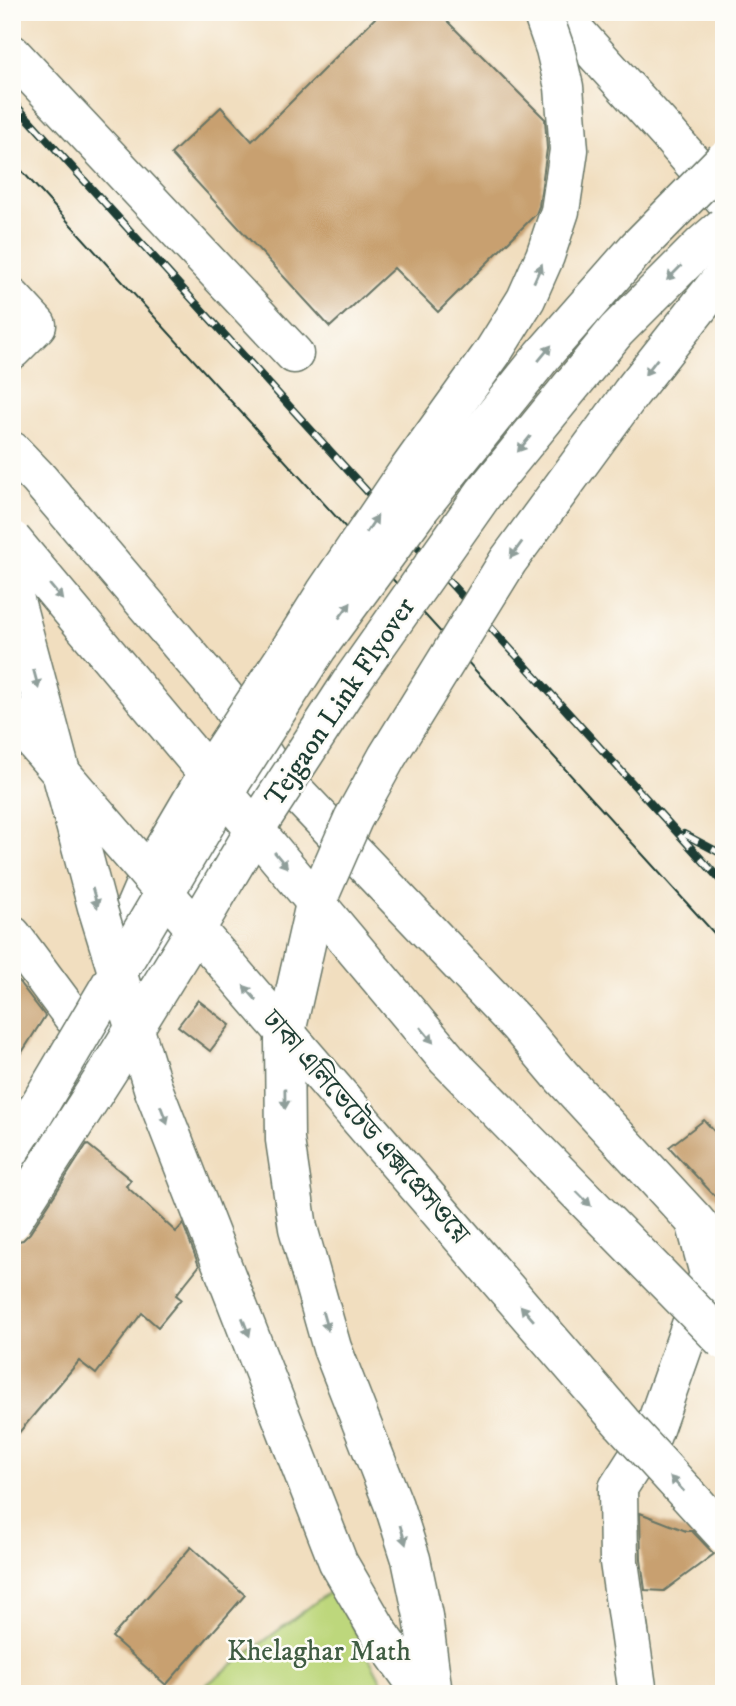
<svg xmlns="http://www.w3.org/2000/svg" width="736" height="1706" viewBox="0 0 736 1706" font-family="'IM FELL DW Pica','Noto Serif Bengali',serif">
<rect width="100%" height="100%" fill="#fdfcf7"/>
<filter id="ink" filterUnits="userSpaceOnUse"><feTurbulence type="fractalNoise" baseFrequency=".0143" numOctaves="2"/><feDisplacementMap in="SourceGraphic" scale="14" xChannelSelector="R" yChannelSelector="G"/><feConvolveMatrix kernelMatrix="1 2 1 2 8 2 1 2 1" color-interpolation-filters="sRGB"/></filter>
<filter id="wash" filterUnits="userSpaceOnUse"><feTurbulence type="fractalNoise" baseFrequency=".00686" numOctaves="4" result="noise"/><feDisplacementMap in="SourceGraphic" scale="28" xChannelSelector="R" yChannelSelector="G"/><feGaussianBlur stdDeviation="1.57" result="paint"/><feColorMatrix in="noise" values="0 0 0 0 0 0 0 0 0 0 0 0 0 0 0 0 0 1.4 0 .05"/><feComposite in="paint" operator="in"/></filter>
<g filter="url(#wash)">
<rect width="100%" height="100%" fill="#f1debf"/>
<path fill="#bdd77c" stroke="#6e8a58" stroke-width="2" d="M333,1589l55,105h-194z"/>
<g id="blocks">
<g fill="#c8a06f">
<path d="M381,12h57l107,107 2,30 -8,57 -3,8 -98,98 -44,-44 -64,59 -159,-173 50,-47 31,34z"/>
<path d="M12,973l33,43 -33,52z"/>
<path d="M198,1000l32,25 -20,26 -32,-25z"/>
<path d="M704,1120l20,22v64l-55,-59z"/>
<path d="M87,1144l44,36 -5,6 50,46 7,-8 16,42 -23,29 5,4 -23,28 -16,-14 -46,61 -17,-13 -67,80v-196l2,-3 9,-2 7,-7z"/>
<path d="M640,1513l46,18h6l22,23 -50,37 -19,-1 -4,-30z"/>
<path d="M191,1547l54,48 -79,90 -54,-48z"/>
</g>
</g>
</g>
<g filter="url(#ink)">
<use href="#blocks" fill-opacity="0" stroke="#687565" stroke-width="2"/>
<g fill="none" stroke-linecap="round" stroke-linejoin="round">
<defs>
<g id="minor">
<path d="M558,12l112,124 54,63"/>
<path d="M12,54l282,300"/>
<path d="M12,298l25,27 -25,25"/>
<path d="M12,451l26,27 186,218 46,69 249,261 43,51 134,145 28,33"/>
<path d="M12,935l61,82"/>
<path d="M12,1180l44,-66 214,-349"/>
<path d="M638,1694l-19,-132 -1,-74 34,-53 57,-161 -13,-49"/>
</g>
<path id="motorway" d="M116,951l35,-81"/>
</defs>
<use href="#minor" stroke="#687565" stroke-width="41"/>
<use href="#motorway" stroke="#687565" stroke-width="41"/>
<use href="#minor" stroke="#fff" stroke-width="38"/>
<use href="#motorway" stroke="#fff" stroke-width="38"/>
<path stroke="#1f3d34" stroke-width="2" d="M12,160l712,784"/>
<defs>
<g id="rail">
<path d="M12,101l712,783"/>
<path d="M684,834l40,21"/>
</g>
</defs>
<use href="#rail" stroke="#1f3d34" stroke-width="8"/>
<use href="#rail" stroke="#fdfcf7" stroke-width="5" stroke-dasharray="16" stroke-linecap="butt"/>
<defs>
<g id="primary-bridge">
<path d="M12,1147l22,-33 185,-313 99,-154 103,-140 122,-152 94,-107 87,-88"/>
<path d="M12,1221l98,-153 89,-144 57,-96 97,-149 131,-186 132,-162 87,-87 21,-18"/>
</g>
<g id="motorway-bridge">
<path d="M12,540l435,519 277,282"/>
<path d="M12,589l85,318 56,181 185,474 42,72 43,60"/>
<path d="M12,716l610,707 102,111"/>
<path d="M151,870l54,-92 80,-121 40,-64 82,-121 86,-120 33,-53 19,-43 15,-45 9,-61 -5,-63 -9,-38 -13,-37"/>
<path d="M433,1694l-10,-78 -12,-57 -17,-53 -62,-158 -34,-120 -13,-88 -1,-99 30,-133 39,-89 34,-62 121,-196 123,-168 93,-118"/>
</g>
</defs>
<use href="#primary-bridge" stroke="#687565" stroke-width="41" stroke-linecap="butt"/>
<use href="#motorway-bridge" stroke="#687565" stroke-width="41" stroke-linecap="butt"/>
<use href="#primary-bridge" stroke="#fff" stroke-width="38"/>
<use href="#motorway-bridge" stroke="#fff" stroke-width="38"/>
</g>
<defs><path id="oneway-solid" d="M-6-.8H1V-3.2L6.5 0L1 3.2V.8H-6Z" transform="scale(1.75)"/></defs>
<g fill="#8f9e9a">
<use href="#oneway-solid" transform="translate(538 273) rotate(-66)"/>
<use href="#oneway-solid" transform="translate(674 273) rotate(135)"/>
<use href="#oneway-solid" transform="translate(545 353) rotate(-50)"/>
<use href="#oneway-solid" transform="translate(651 367) rotate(128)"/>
<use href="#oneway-solid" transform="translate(524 444) rotate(129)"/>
<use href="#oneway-solid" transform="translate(372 524) rotate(-56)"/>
<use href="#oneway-solid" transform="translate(516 550) rotate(126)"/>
<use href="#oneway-solid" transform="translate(56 592) rotate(50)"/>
<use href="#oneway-solid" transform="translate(345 610) rotate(-54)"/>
<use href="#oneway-solid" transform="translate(36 679) rotate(75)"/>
<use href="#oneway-solid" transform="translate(281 860) rotate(50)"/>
<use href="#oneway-solid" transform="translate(95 898) rotate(75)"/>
<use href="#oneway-solid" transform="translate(250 993) rotate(-131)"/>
<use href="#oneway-solid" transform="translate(427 1035) rotate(50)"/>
<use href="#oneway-solid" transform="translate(285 1099) rotate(89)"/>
<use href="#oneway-solid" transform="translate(164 1115) rotate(69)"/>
<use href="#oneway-solid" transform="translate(584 1199) rotate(45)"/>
<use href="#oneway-solid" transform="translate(527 1313) rotate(-131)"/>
<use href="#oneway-solid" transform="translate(325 1321) rotate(74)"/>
<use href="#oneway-solid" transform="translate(246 1327) rotate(69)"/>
<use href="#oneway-solid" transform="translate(677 1484) rotate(-133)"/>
<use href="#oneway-solid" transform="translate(403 1535) rotate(73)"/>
</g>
</g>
<g text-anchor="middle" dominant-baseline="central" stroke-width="5" stroke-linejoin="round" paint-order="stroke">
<g font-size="28" fill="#1f3d34" stroke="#fdfcf7">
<text transform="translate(340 702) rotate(-56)">Tejgaon Link Flyover</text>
<text transform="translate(366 1127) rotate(49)">ঢাকা এলিভেটেড এক্সপ্রেসওয়ে</text>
</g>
<g font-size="28" fill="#3f5c42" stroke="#fdfcf7">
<text x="319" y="1651">Khelaghar Math</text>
</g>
</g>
<rect width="736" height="1706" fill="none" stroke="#fdfcf7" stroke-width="42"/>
</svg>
